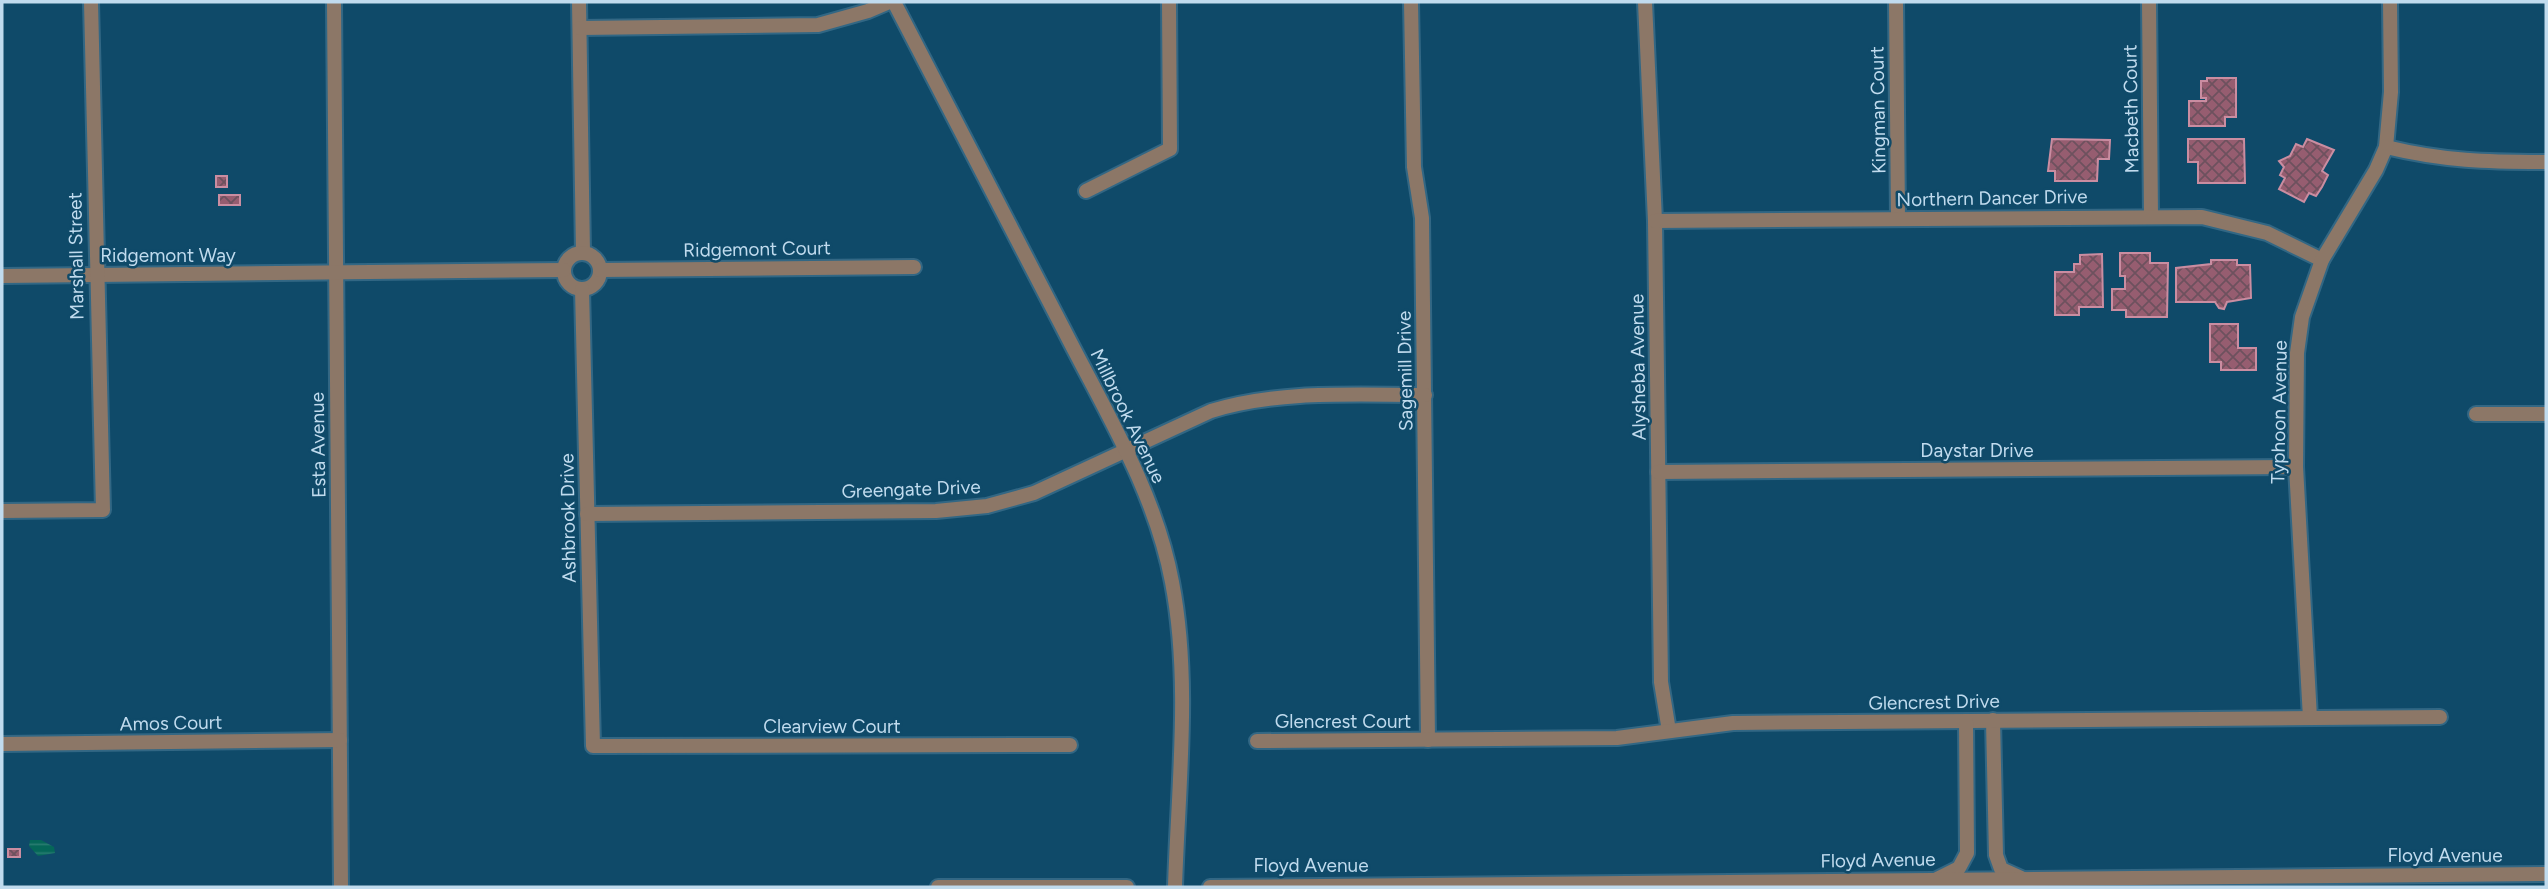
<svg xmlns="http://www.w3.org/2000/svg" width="2548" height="889" viewBox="0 0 2548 889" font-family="Figtree,sans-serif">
<defs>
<pattern id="water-rules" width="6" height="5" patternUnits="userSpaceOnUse" patternTransform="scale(1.75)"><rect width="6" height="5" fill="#056758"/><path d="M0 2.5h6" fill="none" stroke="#287c70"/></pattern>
<pattern id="building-cross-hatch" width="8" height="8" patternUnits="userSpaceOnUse" patternTransform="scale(1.75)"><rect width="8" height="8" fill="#965d70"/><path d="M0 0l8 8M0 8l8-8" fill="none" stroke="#6d515e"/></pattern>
</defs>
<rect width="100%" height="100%" fill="#0f4a69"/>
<path fill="url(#water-rules)" d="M30,840h11l13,7 1,6 -17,3 -9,-10z"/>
<g fill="url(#building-cross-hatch)" stroke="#ca8da1" stroke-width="2">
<path d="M2207,78h29v39h-11v9h-36v-25h17v-3h-5v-17h6z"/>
<path d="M2052,139l58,1 -1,19h-11l-1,22h-42v-10h-7z"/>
<path d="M2188,139h56l1,44h-47v-21h-10z"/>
<path d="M2307,139l27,11 -12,21 6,4 -6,12 -6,9 -7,-3 -5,9 -25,-13 6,-11 -5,-3 4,-8 -5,-6 11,-5 6,-12 7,3z"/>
<rect x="216" y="176" width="11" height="11"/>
<rect x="219" y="195" width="21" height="10"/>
<path d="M2120,253h30v10h18l-1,54h-41v-7h-14v-21h13v-13h-5z"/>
<path d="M2102,254l1,53h-24v8h-24v-43h19v-8h6v-9z"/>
<path d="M2211,260h26v5h13l1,33 -24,4 -3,7 -5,-1 -4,-6h-39v-34l35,-4z"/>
<path d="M2210,324h28v24h18v22h-35v-8h-11z"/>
<rect x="8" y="849" width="12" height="8"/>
</g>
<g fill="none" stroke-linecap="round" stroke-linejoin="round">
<defs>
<g id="minor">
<path d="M334,2l7,885"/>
<path d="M579,2l4,251"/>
<path d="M1411,2l3,165 8,51 6,522"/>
<path d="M1645,2l10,219 6,461 8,49"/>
<path d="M1896,2l2,217"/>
<path d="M2149,2l2,214"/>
<path d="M580,28l238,-3 50,-14 21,-9"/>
<path d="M2386,147c58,14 101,15 160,15"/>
<path d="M1086,191l84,-42 -1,-147"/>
<path d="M1655,221l547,-4 65,16 55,27"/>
<circle cx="582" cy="271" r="18"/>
<path d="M600,270l314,-3"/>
<path d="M2,276l562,-6"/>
<path d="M582,289l11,457 477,-1"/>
<path d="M2476,414h70"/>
<path d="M1658,472l638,-5"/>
<path d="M2,511l101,-1 -12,-508"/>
<path d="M587,514l349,-3 51,-5 47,-13 177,-82c69,-21 142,-16 214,-16"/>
<path d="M2310,718l-14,-251 1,-114 5,-36 20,-57 54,-90 10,-23 5,-55 -1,-90"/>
<path d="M1993,720l3,135 5,14 20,9"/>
<path d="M1257,741l360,-3 116,-15 707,-6"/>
<path d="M2,744l338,-4"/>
<path d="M1937,879l22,-11 8,-15 -1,-132"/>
</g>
<g id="tertiary">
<path d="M894,2c57,109 113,219 170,328 41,81 91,161 108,252 19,99 6,205 3,305"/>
<path d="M938,887h189"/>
<path d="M1210,887l1336,-13"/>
</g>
</defs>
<use href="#minor" stroke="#326784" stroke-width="18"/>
<use href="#tertiary" stroke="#326784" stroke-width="18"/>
<use href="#minor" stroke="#8c7767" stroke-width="14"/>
<use href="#tertiary" stroke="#8c7767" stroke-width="14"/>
</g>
<g text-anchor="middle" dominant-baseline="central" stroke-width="5" stroke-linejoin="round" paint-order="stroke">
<g font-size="19" fill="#c0dbee" stroke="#0f4a69">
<text transform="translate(2131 109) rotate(-91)">Macbeth Court</text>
<text transform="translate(1878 110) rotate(-91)">Kingman Court</text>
<text transform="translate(1992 198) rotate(-1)">Northern Dancer Drive</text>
<text transform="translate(757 249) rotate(-1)">Ridgemont Court</text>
<text x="168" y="255">Ridgemont Way</text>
<text transform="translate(76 256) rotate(-91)">Marshall Street</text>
<text transform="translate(1638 367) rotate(-91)">Alysheba Avenue</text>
<text transform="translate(1405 371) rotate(-91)">Sagemill Drive</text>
<text transform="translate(2279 412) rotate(-89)">Typhoon Avenue</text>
<text transform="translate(1128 416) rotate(64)">Millbrook Avenue</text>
<text transform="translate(318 445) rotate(-91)">Esta Avenue</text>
<text x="1977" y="450">Daystar Drive</text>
<text transform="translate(911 489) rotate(-2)">Greengate Drive</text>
<text transform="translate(568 518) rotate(-91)">Ashbrook Drive</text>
<text transform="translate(1934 702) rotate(-1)">Glencrest Drive</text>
<text x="1343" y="721">Glencrest Court</text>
<text transform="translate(171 723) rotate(-1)">Amos Court</text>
<text x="832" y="726">Clearview Court</text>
<text x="2445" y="855">Floyd Avenue</text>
<text transform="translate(1878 860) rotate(-1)">Floyd Avenue</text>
<text x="1311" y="865">Floyd Avenue</text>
</g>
</g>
<rect width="2548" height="889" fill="none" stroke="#c0dbee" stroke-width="7"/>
</svg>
